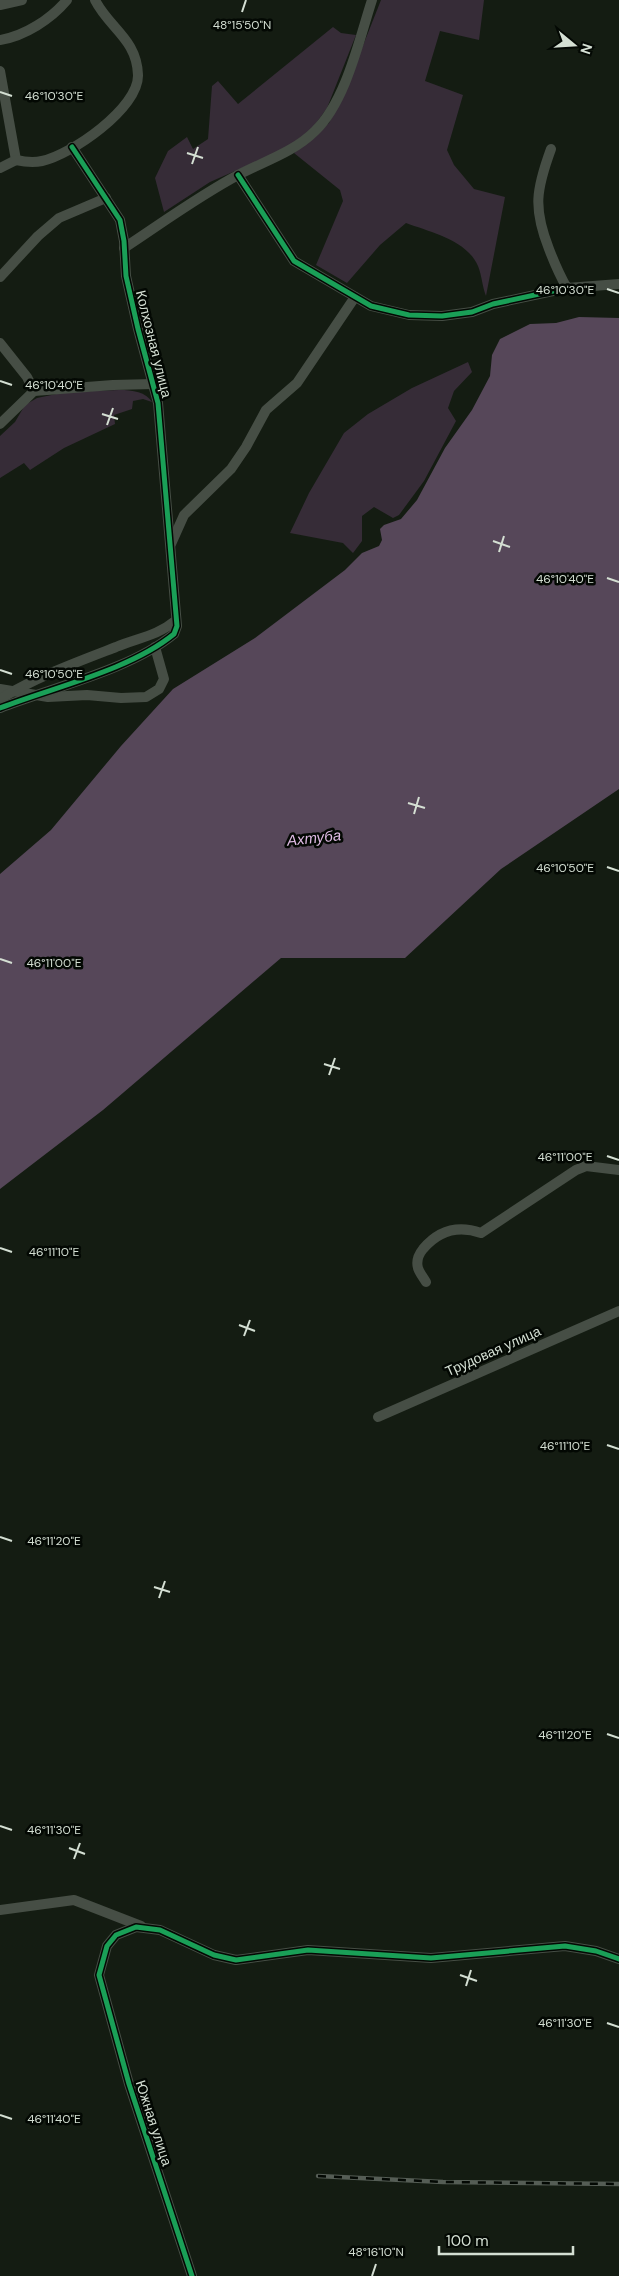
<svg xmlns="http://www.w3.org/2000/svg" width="619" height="2276" viewBox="0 0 619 2276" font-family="'DM Sans',sans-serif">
<rect width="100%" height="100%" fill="#141c12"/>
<g fill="#362c37">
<path d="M381,0h103l-5,40 -39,-9 -15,50 38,14 -16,55 7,15 20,24 31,8 -19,99c-4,-10 -4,-20 -8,-30 -11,-26 -48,-34 -72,-43l-26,22 -33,38 -31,-18 27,-64 -3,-11 -46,-37 35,-30 18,-37z"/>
<path d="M333,27l8,6 15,2 -29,73 -13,18 -13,12 -16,11 -75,33 -46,30 -9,-34 13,-27 19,-14 6,12 15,-10 4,-53 6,-5 20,23z"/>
<path d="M468,362l4,10 -18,19 -6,17 8,13 -32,60 -25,34 -6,3 -19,-11 -12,9v25l-9,12 -10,-10 -53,-10 19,-40 35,-60 24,-19 44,-26z"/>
<path d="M93,391c17,0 49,-6 59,11l-9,-3 -10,2 -1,8 -18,6 1,9 -51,24 -34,22 -6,-7 -24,15v-42l15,-14 10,-17 12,-7 24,-5z"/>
</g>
<path fill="#564759" d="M579,317l40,1v471l-118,80 -96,89h-124l-178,152 -103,79v-315l51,-44 70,-84 52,-57 82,-51 90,-68 17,-17 17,-7 3,-6 -2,-11 4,-4 17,-6 16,-19 28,-52 27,-38 18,-34 2,-21 8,-16 30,-15 26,-1z"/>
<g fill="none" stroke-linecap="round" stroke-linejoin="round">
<g stroke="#464e45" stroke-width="10">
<path d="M0,5l22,-5"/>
<path d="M0,40c25,-4 51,-21 67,-40"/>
<path d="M0,71l16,89 -16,8"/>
<path d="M551,149c-15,41 -18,59 -2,100 5,13 11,27 18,39l52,-4"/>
<path d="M16,160c9,2 17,3 26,1 29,-6 97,-53 96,-86 -1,-36 -29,-47 -43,-75"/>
<path d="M238,175l56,86 77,45 38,9 33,1 30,-4 21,-8 74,-16"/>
<path d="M124,248c38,-25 76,-53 116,-74 25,-13 54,-22 75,-43 31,-30 44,-91 57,-131"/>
<path d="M0,277l38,-41 21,-18 47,-20"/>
<path d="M0,343l27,34 7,14"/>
<path d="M0,424l34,-33 79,-6 40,-1"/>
<path d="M171,544l13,-29 47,-46 15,-22 20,-37 31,-27 58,-86"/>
<path d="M0,689l48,8 39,-2 34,3 25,-1 13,-8 5,-10 -9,-32"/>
<path d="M0,699c36,-22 77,-37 116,-52 21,-9 41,-11 59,-26"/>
<path d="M0,708c54,-21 130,-38 174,-74l3,-8 -19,-223 -20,-74 -12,-53 -2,-35 -4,-21 -48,-73"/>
<path d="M426,1282c-3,-5 -7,-10 -8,-14 -2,-7 1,-14 5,-19 16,-19 35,-24 58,-16l95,-63 10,-4 33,4"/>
<path d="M378,1417l241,-106"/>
<path d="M0,1910l74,-10 67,26"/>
<path d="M192,2276l-63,-192 -30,-109 8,-29 9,-11 20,-8 24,3 54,25 22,5 72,-10 123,8 134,-12 31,5 23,8"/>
</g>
<defs>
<path id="rail" d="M318,2176l125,6 176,2"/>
</defs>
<use href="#rail" stroke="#555d55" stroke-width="4.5"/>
<use href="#rail" stroke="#030803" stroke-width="2.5" stroke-dasharray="8" stroke-linecap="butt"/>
<defs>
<g id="cycleway">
<path d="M238,175l56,86 77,45 38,9 33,1 30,-4 21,-8 74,-16"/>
<path d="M0,708c54,-21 130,-38 174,-74l3,-8 -19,-223 -20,-74 -12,-53 -2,-35 -4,-21 -48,-73"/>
<path d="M192,2276l-63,-192 -30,-109 8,-29 9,-11 20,-8 24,3 54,25 22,5 72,-10 123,8 134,-12 31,5 23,8"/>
</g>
</defs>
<use href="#cycleway" stroke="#030803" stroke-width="8"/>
<use href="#cycleway" stroke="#1a9f57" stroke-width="5"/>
</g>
<path fill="none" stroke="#d4dfd3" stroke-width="2" d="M242,12l4,-12M0,92l12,4M187,153l16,5M192,164l6,-17M607,289l12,4M0,381l12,4M102,414l16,5M107,425l6,-17M493,541l17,6M499,552l5,-16M607,578l12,4M0,670l12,4M408,803l17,5M414,814l5,-17M607,867l12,4M0,959l12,4M324,1064l16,5M329,1075l6,-17M607,1156l12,4M0,1248l12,4M239,1325l16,6M244,1336l6,-16M607,1445l12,4M0,1537l12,4M154,1587l16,5M159,1598l6,-17M607,1734l12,4M0,1826l12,4M69,1848l16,6M74,1859l6,-16M460,1975l17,6M466,1986l5,-16M607,2023l12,4M0,2115l12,4M372,2276l4,-12"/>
<g text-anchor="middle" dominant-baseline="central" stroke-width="5" stroke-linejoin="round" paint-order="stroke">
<g font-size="14" fill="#d4dfd3" stroke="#030803">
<text transform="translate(154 344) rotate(76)">Колхозная улица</text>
<text transform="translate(493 1351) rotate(-24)">Трудовая улица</text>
<text transform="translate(154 2123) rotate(72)">Южная улица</text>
</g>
<g font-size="15" font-style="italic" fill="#e0bbe5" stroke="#030803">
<text transform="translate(314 838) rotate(-6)">Ахтуба</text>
</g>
</g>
<g font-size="12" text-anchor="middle" fill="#d4dfd3" stroke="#030803" stroke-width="5" stroke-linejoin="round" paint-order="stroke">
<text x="242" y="29">48°15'50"N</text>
<text x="54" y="100">46°10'30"E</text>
<text x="565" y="294">46°10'30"E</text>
<text x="54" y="389">46°10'40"E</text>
<text x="565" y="583">46°10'40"E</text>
<text x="54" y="678">46°10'50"E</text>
<text x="565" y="872">46°10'50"E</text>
<text x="54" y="967">46°11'00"E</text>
<text x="565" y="1161">46°11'00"E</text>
<text x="54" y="1256">46°11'10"E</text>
<text x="565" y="1450">46°11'10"E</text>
<text x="54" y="1545">46°11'20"E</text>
<text x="565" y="1739">46°11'20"E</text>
<text x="54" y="1834">46°11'30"E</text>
<text x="565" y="2027">46°11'30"E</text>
<text x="54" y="2123">46°11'40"E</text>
<text x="376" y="2256">48°16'10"N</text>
</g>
<g transform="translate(574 45) rotate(108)" stroke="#030803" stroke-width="4" paint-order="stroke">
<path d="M0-4L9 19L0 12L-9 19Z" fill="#d4dfd3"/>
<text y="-8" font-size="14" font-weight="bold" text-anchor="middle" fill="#d4dfd3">N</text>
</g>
<path d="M439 2246v8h134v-8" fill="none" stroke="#d4dfd3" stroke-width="2.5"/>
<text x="446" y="2246" font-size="15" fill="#d4dfd3" stroke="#030803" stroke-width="4" paint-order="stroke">100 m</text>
</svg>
